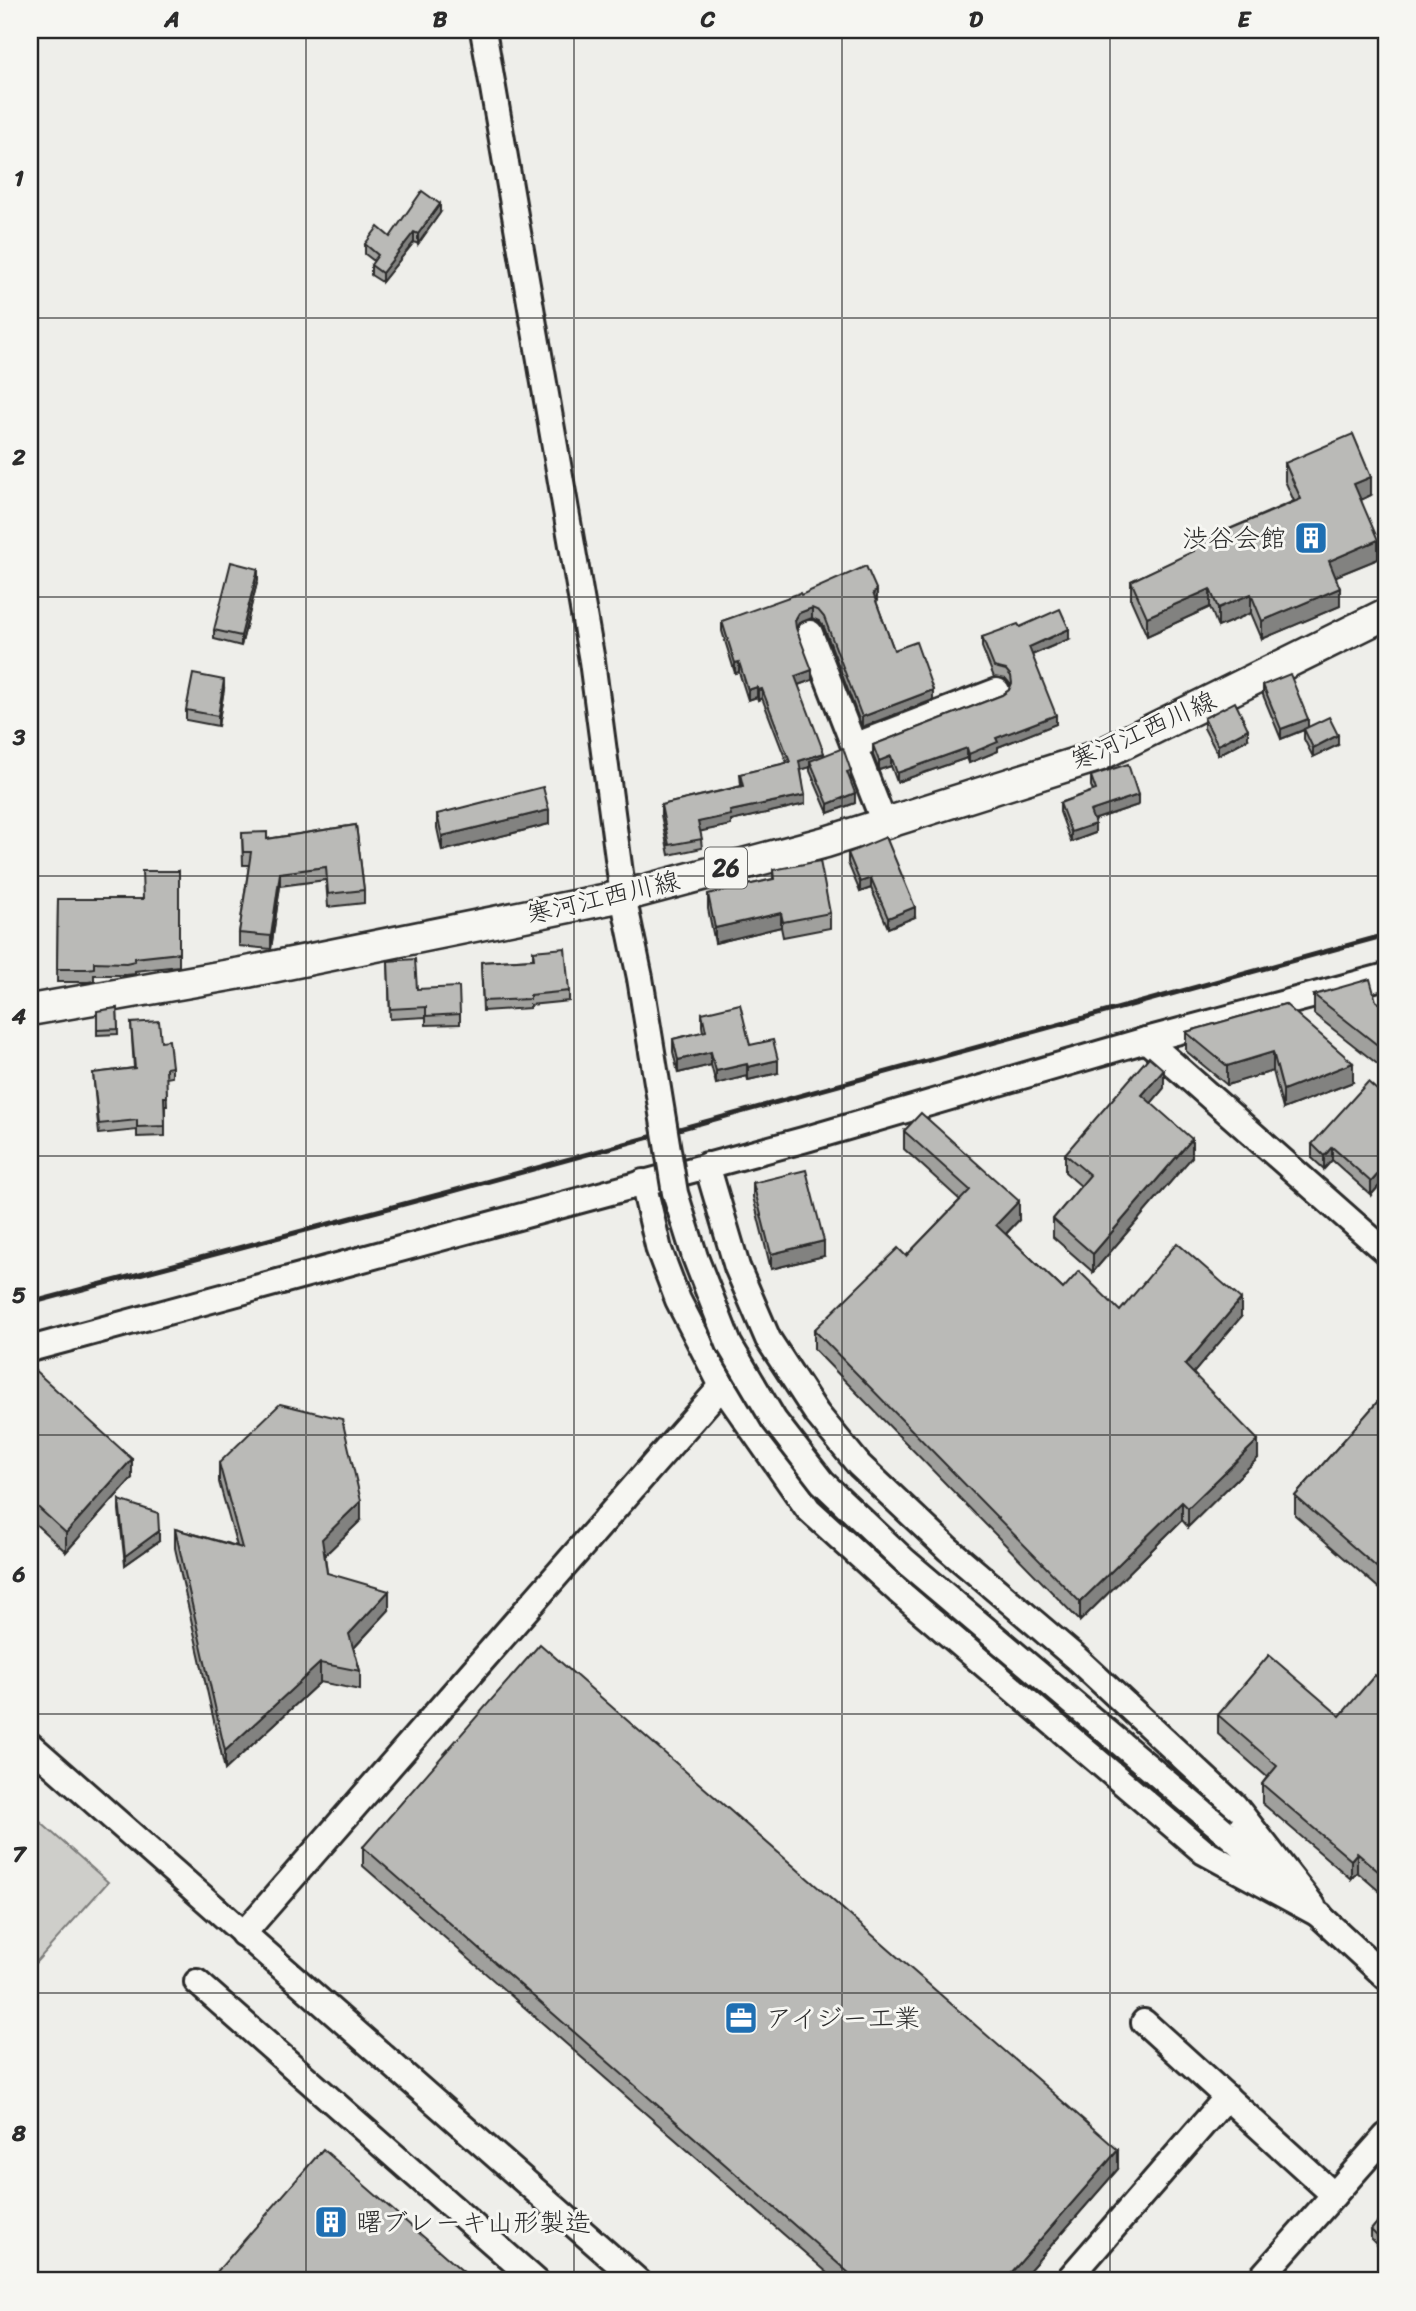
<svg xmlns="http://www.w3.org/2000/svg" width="1416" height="2311" viewBox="0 0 1416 2311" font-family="Sriracha,'Klee One',sans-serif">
<rect width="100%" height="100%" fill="#eeeeea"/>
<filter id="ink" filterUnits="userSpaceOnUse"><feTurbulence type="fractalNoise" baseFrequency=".0143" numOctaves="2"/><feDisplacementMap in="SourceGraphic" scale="14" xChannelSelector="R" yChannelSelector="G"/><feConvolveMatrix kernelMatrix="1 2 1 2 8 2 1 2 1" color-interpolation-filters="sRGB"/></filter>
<g filter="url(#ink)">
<path fill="#cececa" stroke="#7c7c7a" stroke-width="2" d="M30,1813l78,69 -78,87z"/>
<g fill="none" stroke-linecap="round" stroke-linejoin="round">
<defs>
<g id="minor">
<path d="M483,30l109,631 31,235 17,82"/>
<path d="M810,633l74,190"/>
<path d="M854,746l143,-55"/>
<path d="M1146,1040l240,212"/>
<path d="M707,1165l30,102 31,72 49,75 42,51 89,84 128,109 158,147 79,101"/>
<path d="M643,1182l16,68 19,50 44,86 86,123 90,82 306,261 116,63"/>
<path d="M30,1349l773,-209 343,-100 240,-64"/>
<path d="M30,1745l608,536"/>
<path d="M1223,1830l52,45"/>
<path d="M1307,1904l79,73"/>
<path d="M243,1934l479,-548"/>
<path d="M197,1982l339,299"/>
<path d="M1144,2022l190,173"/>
<path d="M1067,2281l160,-184"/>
<path d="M1258,2281l128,-145"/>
</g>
<path id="major" d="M30,1010l217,-38 376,-76 203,-54 272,-86 288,-142"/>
</defs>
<use href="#minor" stroke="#2b2b2b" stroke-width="30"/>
<use href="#major" stroke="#2b2b2b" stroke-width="35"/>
<use href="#minor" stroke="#f6f6f2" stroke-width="24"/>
<use href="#major" stroke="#f6f6f2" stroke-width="30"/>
<path stroke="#2b2b2b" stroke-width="5" d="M30,1303l423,-112 933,-256"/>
<defs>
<path id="minor-bridge" d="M640,978l35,215 20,64 34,87 45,76 48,62 83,79 318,269"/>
</defs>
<use href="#minor-bridge" stroke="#2b2b2b" stroke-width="30" stroke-linecap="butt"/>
<use href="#minor-bridge" stroke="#f6f6f2" stroke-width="24"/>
</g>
<g fill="#a0a09d" stroke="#2b2b2b" stroke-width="2">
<path d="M440,213l-22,31 -4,-2 -32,40 -11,-7v-10l3,-4 -9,-7v-10l25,-7z"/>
<path d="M1285,463l86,32 -10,5 17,59 -42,17 4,30 -78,33 -11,-26 -33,14 -8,-20 -63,29 -16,-36v-19l61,-28v-8l102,-44 -9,-20z"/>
<path d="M258,579l-17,67 -27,-7v-9z"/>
<path d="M801,595l76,6h-1l18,49 39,50 -71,27 -38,-100 -5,-6 -7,-3 -13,5 -3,6 16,51 -14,5 26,71 27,24 -1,1 5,22 -27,10 -18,-42v-4l-9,3 4,34 -74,17v4l-31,6 2,17 -33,7 -8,-40v-10l80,-19 -1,-12 47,-11 -25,-65 -4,2 -1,-3 -9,3 -9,-28 -4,1 -13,-42v-10z"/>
<path d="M1020,627l49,12 -37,16 24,69 -58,23v4l-29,12 -2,-5 -70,24 -6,-16 -12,4 -6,-15v-10l129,-50 7,-5 2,-5 -5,-6 -12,-2 -12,-30v-10z"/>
<path d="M1263,685l45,42 30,18 -25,12 -9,-18v-9l-23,9 -18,-44z"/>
<path d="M224,689l-6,37 -32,-6v-10z"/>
<path d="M1204,718l44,21 -30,16 -14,-27z"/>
<path d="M1091,776l47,29 -45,15 2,13 -24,9 -11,-30v-9l33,-12 -2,-5z"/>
<path d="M437,814l112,10 -107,27 -5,-23z"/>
<path d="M356,825l8,65v13l-36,4 -2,-27 -46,6 -9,63 -32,-3v-13l10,-68h-6l-1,-32 25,6z"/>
<path d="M848,853l67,64 -27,11 -17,-40 -11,4 -12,-29z"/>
<path d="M773,870l57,43v15l-47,9 -2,-10 -66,16 -7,-34v-15l65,-15z"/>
<path d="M179,871v95l-44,5v3l-9,1h-32v6l-6,1h-31l1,-83h84z"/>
<path d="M533,951l36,40v10l-39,4v3l-47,3 -2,-49 52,-3z"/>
<path d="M388,961l29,28 43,25v10l-34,1v-8l-36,2z"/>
<path d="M1314,995l62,6 10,7 -1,62 -71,-56z"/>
<path d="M1285,1004l68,78 -70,27 -10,-38 -46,14 -41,-34v-19z"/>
<path d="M117,1008l1,26 -21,1v-24z"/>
<path d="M702,1013l48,32 28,28 -30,7 -1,-4 -31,8 -5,-19 -33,8 -5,-21v-13l30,-7 -1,-6z"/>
<path d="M131,1023l30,18 11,26v10l-6,1 1,28h-2v30l-28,1v-7l-38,4 -6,-61 41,-5z"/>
<path d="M1164,1088l-13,15 41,54 -99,115 -40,-35v-18l28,-33 -16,-14v-18z"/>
<path d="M1386,1098v80l-15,17 -39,-35 -8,9 -12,-11v-14z"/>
<path d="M904,1131l115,89 -13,14 57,55 57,22 121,6 -48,56 65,85 -70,69 -6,-7 -102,101 -266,-272v-19l92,-74 54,-56 -56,-51z"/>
<path d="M753,1183l71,73 -53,13 -18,-72z"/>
<path d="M30,1366l102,112 -66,74 -36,-33z"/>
<path d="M1386,1392l-5,198 -86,-75v-19z"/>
<path d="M219,1463l142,57 -36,35 2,18 62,37 -35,38 6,23v19l-40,-8 -95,88 -50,-222v-19l62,17 -18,-64z"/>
<path d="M119,1500l40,41 -34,24 -6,-55z"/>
<path d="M1386,1685v212l-29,-25 -6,7 -89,-76v-19l5,-7 -49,-43v-19l122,1z"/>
<path d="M363,1847l755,322 -98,112h-183l-474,-415z"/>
<path d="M1386,2212l-3,39 -12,-12v-9z"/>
</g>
<g fill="#828280" stroke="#2b2b2b" stroke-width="2">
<path d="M440,204v9l-22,31v-10z"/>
<path d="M414,232v10l-32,40v-9z"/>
<path d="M1371,477v18l-17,8v-19z"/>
<path d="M1378,540v19l-49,20v-18z"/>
<path d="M258,569v10l-17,67v-10z"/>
<path d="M1340,588v18l-78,33v-18z"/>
<path d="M1210,589v18l-63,29v-19z"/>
<path d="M877,591v10l-4,2v-10z"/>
<path d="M1251,594v19l-33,14v-19z"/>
<path d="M812,608v10l-13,5 -4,7v-10l4,-7z"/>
<path d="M1069,629v10l-40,17v-9z"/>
<path d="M739,662v10l-4,1v-10z"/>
<path d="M812,670v10l-17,6v-10z"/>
<path d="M224,680v9l-6,37v-10z"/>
<path d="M757,687v10l-9,3v-10z"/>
<path d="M762,689v9l-4,2v-10z"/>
<path d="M933,690v10l-71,27v-10z"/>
<path d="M1056,715v9l-58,23v4l-29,12v-9l27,-16z"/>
<path d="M1308,719v9l-27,11v-10z"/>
<path d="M1248,729v10l-30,16v-10z"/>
<path d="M1338,735v10l-25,12v-9z"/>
<path d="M967,748v10l-70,24v-9z"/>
<path d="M824,753v10l-14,-2v6l-11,3v-9z"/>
<path d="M891,756v10l-12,4v-9z"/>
<path d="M851,771v9l-4,2v-10z"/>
<path d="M855,793v10l-27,10v-9z"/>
<path d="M805,795v9l-74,17v4l-33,7v-10l32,-11z"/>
<path d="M1138,795v10l-48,16v-10z"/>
<path d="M549,810v14l-107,27v-15z"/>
<path d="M1095,824v9l-24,9v-10z"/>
<path d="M280,873v13l-9,63v-13z"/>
<path d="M871,878v10l-11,4v-10z"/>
<path d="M915,907v10l-27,11v-10z"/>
<path d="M781,913v14l-66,16v-15z"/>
<path d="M711,1052v13l-33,8v-13z"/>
<path d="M1273,1052v19l-46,14v-19z"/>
<path d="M778,1060v13l-30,7v-13z"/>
<path d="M1353,1063v19l-70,27v-19z"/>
<path d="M747,1064v12l-31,8v-13z"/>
<path d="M1164,1070v18l-22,26v-19z"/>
<path d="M1192,1139v18l-99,115v-18z"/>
<path d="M1332,1147v13l-8,9v-13z"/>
<path d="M1386,1165v13l-15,17v-13z"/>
<path d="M1019,1201v19l-23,24v-19z"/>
<path d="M824,1241v15l-53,13v-15z"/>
<path d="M1241,1299v18l-56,66v-18z"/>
<path d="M1258,1440v18l-70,69v-19z"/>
<path d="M132,1459v19l-66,74v-19z"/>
<path d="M361,1501v19l-39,38v-19z"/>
<path d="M1182,1502v18l-102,101v-19z"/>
<path d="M159,1531v10l-34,24v-9z"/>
<path d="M1386,1565v19l-5,6v-19z"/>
<path d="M389,1591v19l-40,43v-19z"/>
<path d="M320,1663v19l-95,88v-19z"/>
<path d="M1357,1853v19l-6,7v-19z"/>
<path d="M1118,2150v19l-98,112h-16z"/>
<path d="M1386,2239v9l-3,3v-9z"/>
</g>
<g fill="#babab7" stroke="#2b2b2b" stroke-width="2">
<path d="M422,191l18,13 -22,30 -4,-2 -32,41 -11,-8 7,-10 -13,-11 13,-17 12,10z"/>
<path d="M1353,434l18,43 -17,7 24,56 -49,21 11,27 -78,33 -11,-27 -33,14 -8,-19 -63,28 -16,-36 63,-30 -2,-6 109,-46 -16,-36z"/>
<path d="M231,562l27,7 -17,67 -27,-6z"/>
<path d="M866,566l11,25 -4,2 21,57 22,-8 17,48 -71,27 -38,-100 -5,-6 -7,-3 -13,5 -4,7 1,8 16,42 -17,6 29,77 -25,8 6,34 -75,16 1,4 -33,7 4,17 -33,6 -8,-40 82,-19 -3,-12 50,-12 -28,-73 -4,1 -1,-3 -9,3 -9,-28 -4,1 -13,-42 78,-28 1,2z"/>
<path d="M1060,609l9,20 -40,18 27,68 -60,23 2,4 -29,12 -2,-6 -70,25 -6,-17 -12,5 -6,-16 129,-50 7,-5 3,-7 -1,-7 -5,-6 -12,-3 -12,-30 36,-13 2,3z"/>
<path d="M193,674l31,6 -6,36 -32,-6z"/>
<path d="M1290,674l18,45 -27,10 -18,-44z"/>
<path d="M1235,702l13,27 -30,16 -14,-27z"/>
<path d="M1329,717l9,18 -25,13 -9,-19z"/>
<path d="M843,748l8,23 -4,1 8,21 -27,11 -18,-43z"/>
<path d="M1128,764l10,31 -48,16 5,13 -24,8 -11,-29 36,-13 -5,-14z"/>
<path d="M543,787l6,23 -107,26 -5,-22z"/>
<path d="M356,825l8,65 -36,4 -2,-27 -46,6 -9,63 -32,-3 12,-81h-8l-1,-19 25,-1v7z"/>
<path d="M886,837l29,70 -27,11 -17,-40 -11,4 -12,-29z"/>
<path d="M820,861l10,52 -47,9 -2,-9 -66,15 -7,-34 66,-15 -1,-9z"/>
<path d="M142,871h37v82l-44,5v3l-9,2 -32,-1v6l-6,1h-31l1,-70h85z"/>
<path d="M565,948l4,43 -39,4v4l-47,2 -2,-39 53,-3 -1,-8z"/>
<path d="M415,959l2,30 42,-2 1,27 -34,2v-9l-36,2 -2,-48z"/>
<path d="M1370,979l6,22 10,7 -1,43 -71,-56z"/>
<path d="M740,1004l10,41 23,-5 5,20 -30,7 -1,-3 -31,7 -5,-19 -33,8 -5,-21 33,-8 -4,-18z"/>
<path d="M1285,1004l68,59 -70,27 -10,-38 -46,14 -41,-34z"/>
<path d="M117,1008l1,21 -21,1v-19z"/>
<path d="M159,1021l2,20 8,-1 3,27 -6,1 1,29h-3l1,29 -28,1v-7l-38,4 -6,-51 42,-5 -4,-45z"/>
<path d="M1149,1057l15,13 -22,25 50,44 -99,115 -40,-35 37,-44 -25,-21z"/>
<path d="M1368,1082l18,16v67l-15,17 -39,-35 -8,9 -12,-12z"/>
<path d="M921,1113l98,88 -23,24 67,64 16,-18 41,40 57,-68 64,56 -56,66 73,75 -70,68 -6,-6 -102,100 -266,-272 84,-82 8,8 64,-66 -66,-59z"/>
<path d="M806,1170l18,71 -53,13 -18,-71z"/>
<path d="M30,1366l102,93 -66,74 -36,-33z"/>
<path d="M1386,1392v173l-5,6 -86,-75z"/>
<path d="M280,1404l62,15 19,82 -39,38 5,34 62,18 -40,43 11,37 -40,-8 -95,88 -50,-222 67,19 -23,-85z"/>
<path d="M119,1500l39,13 1,18 -34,25z"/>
<path d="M540,1644l578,506 -114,131h-146l-495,-434z"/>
<path d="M1269,1655l71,61 35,-41 11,10v193l-29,-25 -6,7 -89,-76 15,-18 -59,-51z"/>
<path d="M323,2149l151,132h-265z"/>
<path d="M1386,2212v27l-3,3 -12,-12z"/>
</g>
</g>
<path fill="none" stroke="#2b2b2b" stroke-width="2" stroke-opacity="0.55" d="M306,30v2251M574,30v2251M842,30v2251M1110,30v2251M30,318h1356M30,597h1356M30,876h1356M30,1156h1356M30,1435h1356M30,1714h1356M30,1993h1356"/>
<defs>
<symbol id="building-square" viewBox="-11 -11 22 22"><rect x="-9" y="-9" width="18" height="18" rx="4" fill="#1f6fb2" stroke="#f6f6f2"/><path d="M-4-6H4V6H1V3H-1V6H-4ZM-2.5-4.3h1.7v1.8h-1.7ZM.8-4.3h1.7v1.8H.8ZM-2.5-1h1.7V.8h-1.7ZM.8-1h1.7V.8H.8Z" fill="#fff"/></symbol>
<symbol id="office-square" viewBox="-11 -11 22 22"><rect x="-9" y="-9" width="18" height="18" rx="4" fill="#1f6fb2" stroke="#f6f6f2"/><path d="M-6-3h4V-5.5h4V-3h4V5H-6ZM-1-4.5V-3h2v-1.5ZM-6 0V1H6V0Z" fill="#fff"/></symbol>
</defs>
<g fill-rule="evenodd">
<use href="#building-square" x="1292" y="519" width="38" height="38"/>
<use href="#office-square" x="722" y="1999" width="38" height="38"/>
<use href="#building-square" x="312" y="2203" width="38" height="38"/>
</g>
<g text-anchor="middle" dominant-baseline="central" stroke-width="6" stroke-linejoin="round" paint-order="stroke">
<rect fill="#f6f6f2" stroke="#686867" stroke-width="2" x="705" y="847.5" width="42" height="41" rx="5"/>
<g font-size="24" font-weight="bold" fill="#2b2b2b">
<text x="726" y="868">26</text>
</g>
<g font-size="26" fill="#2b2b2b" stroke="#f6f6f2" text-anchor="start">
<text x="1286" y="538" text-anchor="end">渋谷会館</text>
<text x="766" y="2018">アイジー工業</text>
<text x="356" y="2222">曙ブレーキ山形製造</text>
</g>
<g font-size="26" fill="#2b2b2b" stroke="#f6f6f2">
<text transform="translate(1143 730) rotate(-24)">寒河江西川線</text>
<text transform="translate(603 897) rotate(-13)">寒河江西川線</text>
</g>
</g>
<rect width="1416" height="2311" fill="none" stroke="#f6f6f2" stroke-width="77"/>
<rect x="38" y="38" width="1340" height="2234" fill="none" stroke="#2b2b2b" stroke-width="2.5"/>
<g font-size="23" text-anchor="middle" font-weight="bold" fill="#2b2b2b">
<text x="172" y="27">A</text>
<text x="440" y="27">B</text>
<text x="708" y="27">C</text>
<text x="976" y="27">D</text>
<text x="1244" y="27">E</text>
<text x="19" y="186">1</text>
<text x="19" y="465">2</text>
<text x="19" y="745">3</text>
<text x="19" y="1024">4</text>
<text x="19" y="1303">5</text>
<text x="19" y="1582">6</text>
<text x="19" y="1862">7</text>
<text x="19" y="2141">8</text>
</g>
</svg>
